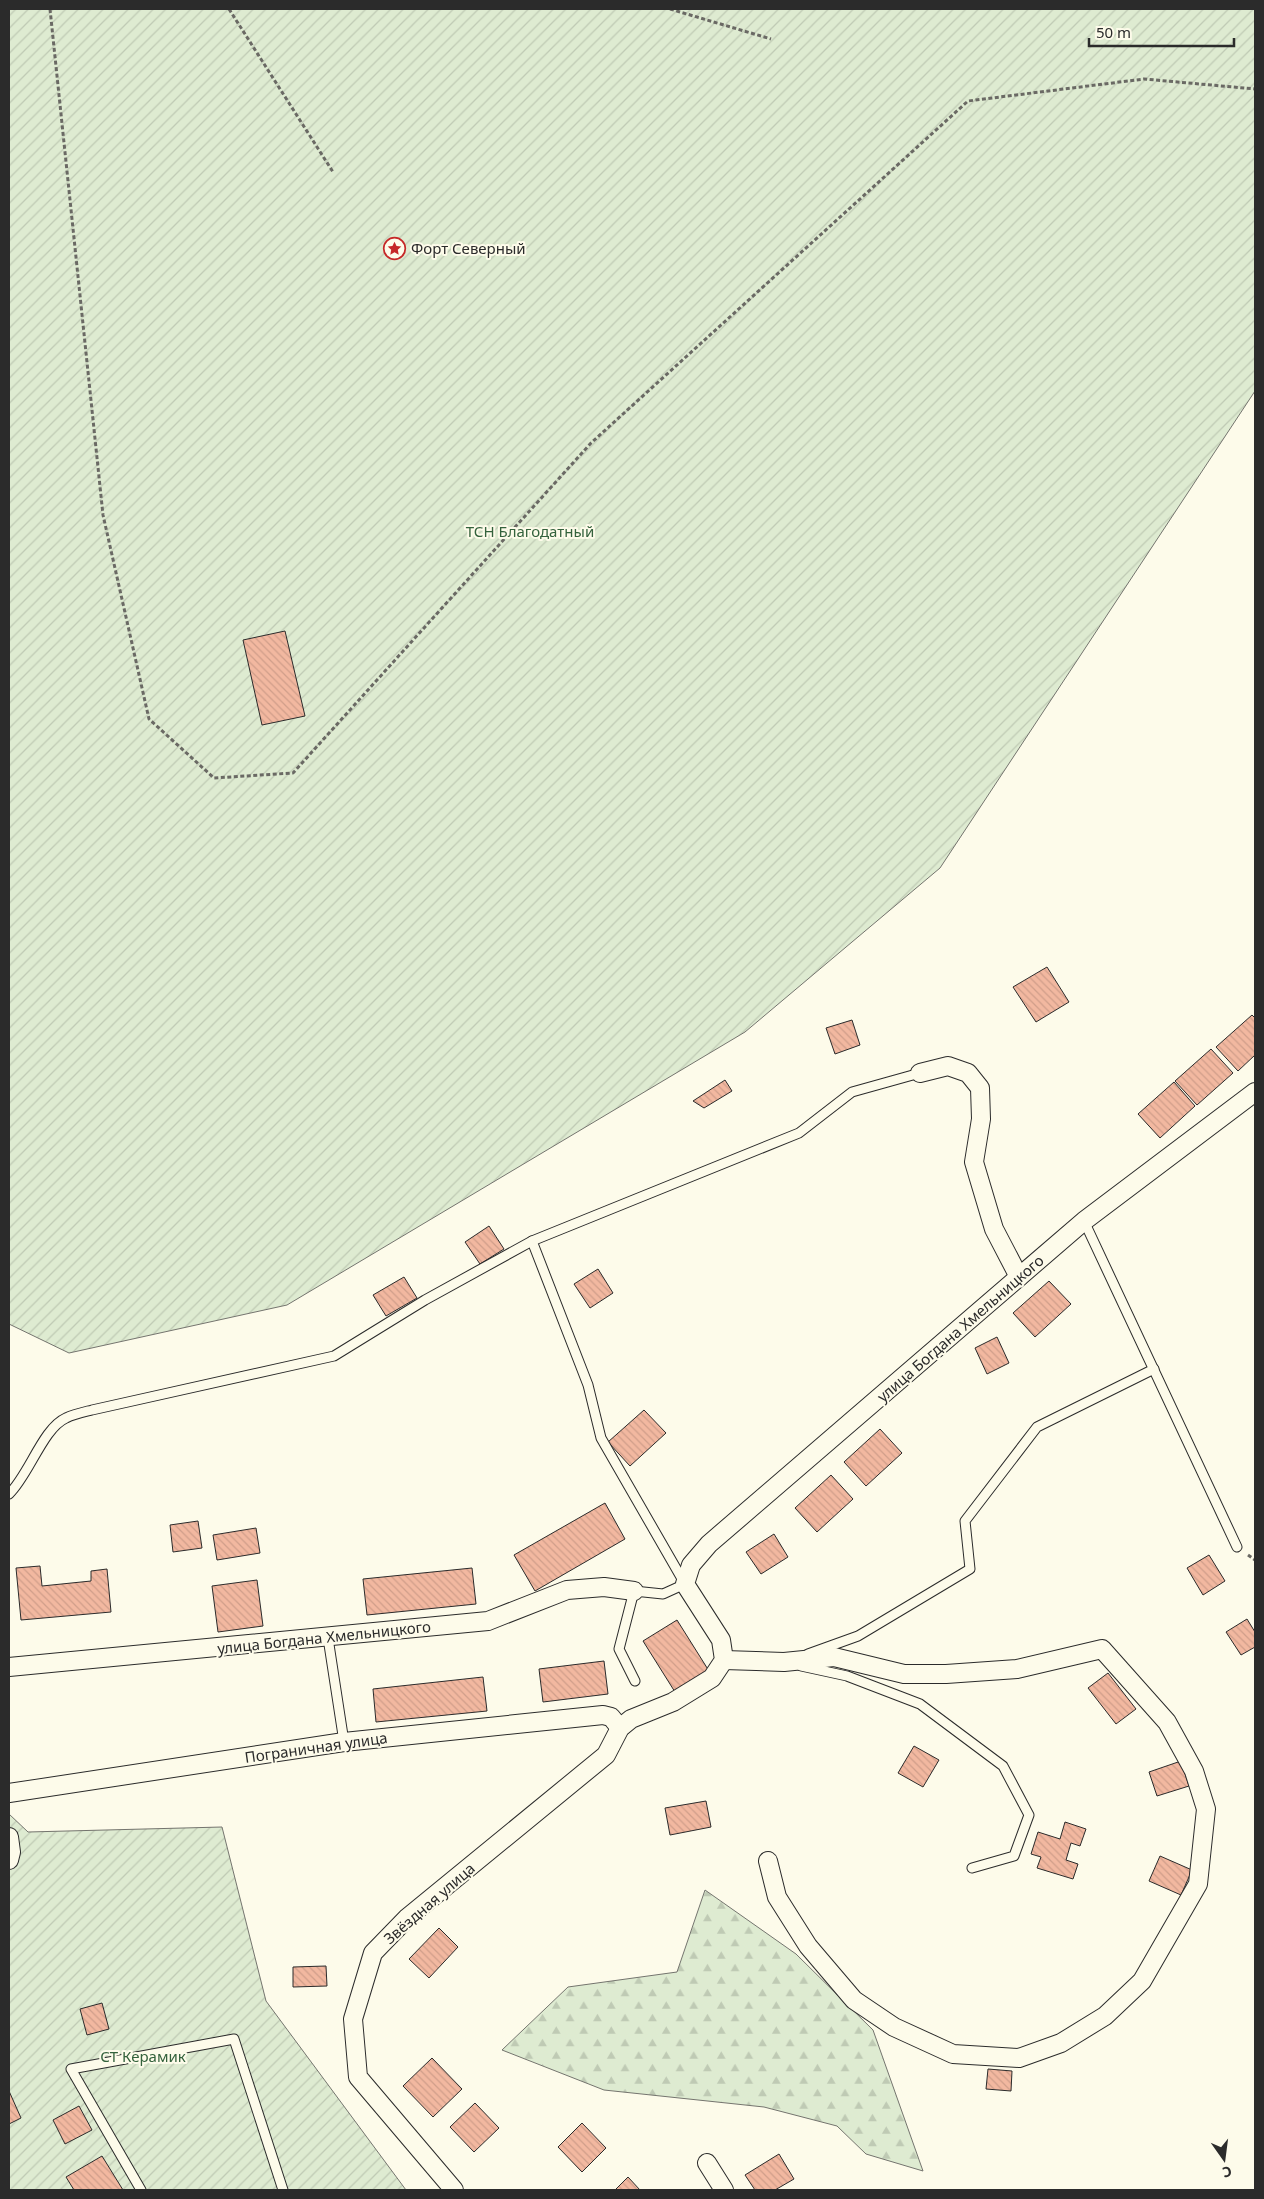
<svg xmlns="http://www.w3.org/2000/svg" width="1264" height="2199" viewBox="0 0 1264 2199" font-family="'Noto Sans',sans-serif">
<defs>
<pattern id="forest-firs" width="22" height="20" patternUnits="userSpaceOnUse" patternTransform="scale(1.25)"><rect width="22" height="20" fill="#deebd1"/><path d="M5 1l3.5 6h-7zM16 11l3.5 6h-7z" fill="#bfcab4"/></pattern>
<pattern id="garden-furrows" width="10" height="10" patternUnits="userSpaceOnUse" patternTransform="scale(1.25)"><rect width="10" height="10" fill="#deebd1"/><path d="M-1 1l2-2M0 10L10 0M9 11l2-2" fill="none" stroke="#bfcab4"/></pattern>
<pattern id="building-back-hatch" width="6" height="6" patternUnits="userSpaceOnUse" patternTransform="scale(1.25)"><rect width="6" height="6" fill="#f2b8a0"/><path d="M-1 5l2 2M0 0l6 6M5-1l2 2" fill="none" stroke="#d09e8a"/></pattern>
</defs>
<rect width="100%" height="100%" fill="#fdfbea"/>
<path fill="url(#forest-firs)" stroke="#74746e" d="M705,1890l91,64 77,76 50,141 -57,-17 -29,-28 -73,-19 -160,-17 -102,-40 66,-63 109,-15z"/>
<g fill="url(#garden-furrows)" stroke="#74746e">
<path d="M9,9h1246v382l-315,477 -195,164 -458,273 -218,48 -60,-29z"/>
<path d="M9,1814l19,18 194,-5 44,174 140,189h-397z"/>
</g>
<g fill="url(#building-back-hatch)" stroke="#2b2b2b">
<path d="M285,631l20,85 -43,9 -19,-85z"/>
<path d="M1047,967l22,35 -33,20 -23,-35z"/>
<path d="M1252,1015l3,3v37l-17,16 -22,-24z"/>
<path d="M852,1020l8,25 -25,9 -9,-26z"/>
<path d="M1211,1049l22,24 -36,32 -22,-24z"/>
<path d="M725,1080l7,11 -28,17 -11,-7z"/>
<path d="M1174,1082l21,24 -35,32 -22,-24z"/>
<path d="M489,1226l15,23 -24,15 -15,-22z"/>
<path d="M598,1269l15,24 -23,15 -16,-24z"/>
<path d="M404,1277l13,21 -31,18 -13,-21z"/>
<path d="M1049,1281l22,23 -36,33 -22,-24z"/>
<path d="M997,1337l12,26 -22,11 -12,-26z"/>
<path d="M644,1410l22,23 -36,33 -22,-24z"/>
<path d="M880,1429l22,24 -36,33 -22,-24z"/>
<path d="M831,1475l22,24 -36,33 -22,-24z"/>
<path d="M605,1503l20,36 -90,52 -21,-36z"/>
<path d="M198,1521l4,27 -29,4 -3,-27z"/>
<path d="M256,1528l4,25 -43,7 -4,-25z"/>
<path d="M774,1534l14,23 -27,17 -15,-22z"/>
<path d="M1209,1555l16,26 -22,14 -16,-27z"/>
<path d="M40,1566l2,20 49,-5v-10l16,-2 4,43 -90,8 -5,-52z"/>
<path d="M472,1568l4,36 -109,11 -4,-36z"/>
<path d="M257,1580l6,46 -45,6 -6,-46z"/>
<path d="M1247,1619l8,13v15l-14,8 -15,-23z"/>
<path d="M677,1620l32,51 -34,21 -32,-51z"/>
<path d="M604,1661l4,33 -65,8 -4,-33z"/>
<path d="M1108,1673l28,36 -20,15 -28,-36z"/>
<path d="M483,1677l4,34 -111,11 -3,-33z"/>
<path d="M914,1746l25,14 -16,27 -25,-14z"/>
<path d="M1181,1761l8,25 -32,10 -8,-24z"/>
<path d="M706,1801l5,26 -41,8 -5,-27z"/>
<path d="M1065,1822l21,7 -6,17 -9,-3 -5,17 12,4 -5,15 -36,-11 4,-11 -10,-3 7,-22 22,7z"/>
<path d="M1160,1856l32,14 -11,25 -32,-14z"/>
<path d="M439,1928l19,19 -29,31 -20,-19z"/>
<path d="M326,1966l1,20 -34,1v-20z"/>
<path d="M102,2003l7,26 -22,6 -7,-26z"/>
<path d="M432,2058l30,31 -29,28 -30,-31z"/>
<path d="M988,2069l24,2 -1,20 -25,-2z"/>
<path d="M9,2091l12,27 -12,6z"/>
<path d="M475,2103l24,25 -25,24 -24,-25z"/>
<path d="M79,2106l13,24 -27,14 -12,-24z"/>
<path d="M582,2123l24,25 -24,24 -24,-25z"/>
<path d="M779,2154l15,25 -19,11h-20l-10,-15z"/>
<path d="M102,2156l21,34h-49l-8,-13z"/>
<path d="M628,2177l12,13h-25z"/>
</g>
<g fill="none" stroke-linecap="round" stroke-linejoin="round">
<defs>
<g id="lane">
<path d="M1084,1221l153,326"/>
<path d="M532,1241l56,144 13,53 84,146 -22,10 -29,-3 -15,58 16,32"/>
<path d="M9,1494c20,-19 34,-66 57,-76 8,-4 18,-6 26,-8l242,-54 91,-56 107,-59 267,-108 53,-41 68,-19"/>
<path d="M328,1638l16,104"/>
<path d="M808,1654l50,-18 112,-67 -5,-48 72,-94 117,-58"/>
<path d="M801,1666l46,10 73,28 83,62 26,49 -15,41 -42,12"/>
<path d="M141,2190l-70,-121 163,-30 49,151"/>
</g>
<g id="street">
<path d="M920,1073l28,-7 20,7 12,15 1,31 -7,43 20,67 25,48"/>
<path d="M724,1660l60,2 50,-5 70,17h42l71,-5 85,-20 65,73 27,49 12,38 -8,75 -56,97 -37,35 -44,27 -42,15 -66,-4 -59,-27 -40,-27 -46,-54 -31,-49 -9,-36"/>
<path d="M9,1667l479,-46 79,-31 37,-3 30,4"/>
<path d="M9,1793l335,-51 259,-27 8,2 9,11"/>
<path d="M9,1837l2,15 -2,8"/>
<path d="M707,2163l17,27"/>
<path d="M454,2190l-96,-113 -5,-58 20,-66 34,-35 199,-163 14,-27 11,-9 42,-17 39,-24 12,-18 -3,-20 -36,-56 6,-19 18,-21 375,-323 171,-129"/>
</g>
</defs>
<use href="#lane" stroke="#2b2b2b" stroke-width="11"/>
<use href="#street" stroke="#2b2b2b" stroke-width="20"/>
<g stroke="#6a6964" stroke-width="3" stroke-dasharray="4 2.5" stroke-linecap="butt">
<path d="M50,9l53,506 46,204 65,59 79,-5 298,-330 377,-342 176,-22 111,10"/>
<path d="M229,9l104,163"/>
<path d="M670,9l101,30"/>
<path d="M1248,1555l7,5"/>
</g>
<use href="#lane" stroke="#fdfbea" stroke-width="9"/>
<use href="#street" stroke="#fdfbea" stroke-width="18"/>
</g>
<defs>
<symbol id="sight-ring" viewBox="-11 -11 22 22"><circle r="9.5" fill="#fdfbea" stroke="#c62828" stroke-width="1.5"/><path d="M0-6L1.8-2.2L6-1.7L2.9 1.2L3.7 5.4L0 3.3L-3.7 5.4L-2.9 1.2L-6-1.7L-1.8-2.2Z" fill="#c62828"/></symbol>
</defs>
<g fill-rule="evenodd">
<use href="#sight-ring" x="382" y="236" width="25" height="25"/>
</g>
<g text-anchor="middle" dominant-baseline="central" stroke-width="4" stroke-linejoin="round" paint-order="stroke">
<g font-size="15" fill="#2b2b2b" stroke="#fdfbea" text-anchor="start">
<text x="411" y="248">Форт Северный</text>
</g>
<g font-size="15" fill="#34623c" stroke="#fdfbea">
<text x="530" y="531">ТСН Благодатный</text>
<text x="143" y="2056">СТ Керамик</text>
</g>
<g font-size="15" fill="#2b2b2b" stroke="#fdfbea">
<text transform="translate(960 1328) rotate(-41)">улица Богдана Хмельницкого</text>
<text transform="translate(324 1637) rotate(-6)">улица Богдана Хмельницкого</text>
<text transform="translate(316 1747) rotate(-8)">Пограничная улица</text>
<text transform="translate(429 1903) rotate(-41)">Звёздная улица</text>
</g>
</g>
<rect width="1264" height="2199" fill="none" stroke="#2b2b2b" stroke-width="20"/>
<g transform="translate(1224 2159) rotate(166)" stroke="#fdfbea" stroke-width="4" paint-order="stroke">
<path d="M0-4L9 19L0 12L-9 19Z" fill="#2b2b2b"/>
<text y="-8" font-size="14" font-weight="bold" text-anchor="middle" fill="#2b2b2b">С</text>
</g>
<path d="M1089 38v8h145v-8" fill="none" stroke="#2b2b2b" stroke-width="2.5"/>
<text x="1096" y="38" font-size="15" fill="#2b2b2b" stroke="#fdfbea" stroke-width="4" paint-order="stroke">50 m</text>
</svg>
